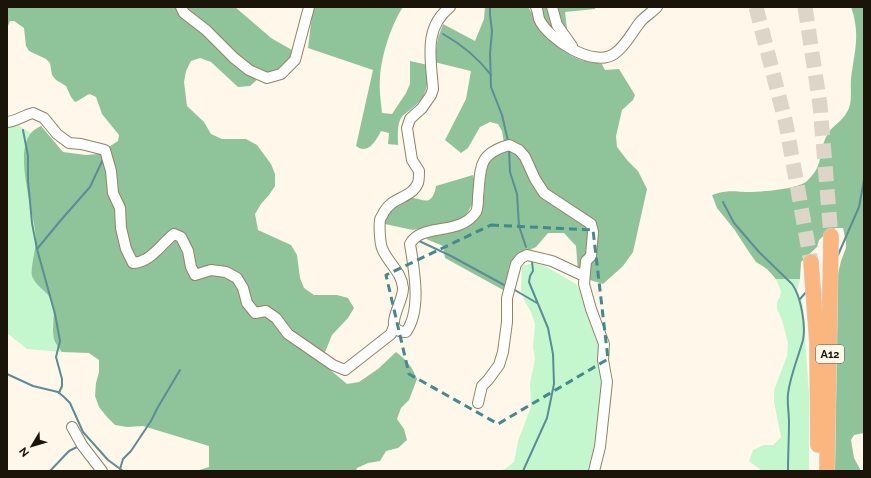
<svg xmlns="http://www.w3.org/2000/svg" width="871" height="478" viewBox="0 0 871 478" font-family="Raleway,sans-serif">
<rect width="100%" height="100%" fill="#fef7ea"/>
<g fill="#c5f7cf">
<path d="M16,124l15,9 -5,10v37l7,36 5,68c24,22 11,29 16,54 1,5 5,10 8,14l-35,-3 -20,-16v-207z"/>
<path d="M533,263l12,3 31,18 6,10 16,51 5,40 -6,60 -7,26h-92l7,-2 9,-7 4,-21 13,-34 -1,-24 5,-24 -2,-12 2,-23 -4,-12 -6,-10 -4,-12 1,-24z"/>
<path d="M776,279h24l-3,12 6,14 6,90v76h-47l-13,-10 4,-11 11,-5h9l8,-8 -7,-35v-12l13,-34 1,-13 -6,-23 -5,-11v-7l3,-5 1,-6z"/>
</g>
<g fill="#8fc39a">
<path d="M7,7h228l36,31 21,12 -3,11 -9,8 -21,9 -9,8 -12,1 -27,-25 -11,-4 -9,3 -5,10 -2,11 3,24 17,16 7,12 11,5h24l11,6 14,19 4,10v12l-6,9 -8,9 -6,10 3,16 33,15 6,10 3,23 4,10 10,7h23l11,3 6,10 -6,10 -16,17 -9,22 5,11 19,16 12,-2 19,-13 18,-17c11,8 16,15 21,27l-8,21 -8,8 -4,11 7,10 3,11 -9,8 -12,3 -6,10 -12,2 -11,5 -1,3h-160l13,-4v-21l-66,-20 -16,1 -12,-2 -8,-8 -8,-10 -4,-11 1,-13 3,-11v-12l-10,-7 -27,-1c-3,-4 -7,-9 -8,-13 -3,-12 2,-25 -2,-37 -4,-11 -16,-15 -20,-26 -2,-6 4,-28 4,-36 -1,-27 -23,-86 -5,-107 2,-3 6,-5 10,-7l22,26 23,3 12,-1 20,-13 1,-6 -17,-21 -6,-17 -6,-3c-6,2 -9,6 -15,8l-4,-5 -5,-11 -10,-6 -4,-5 -2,-12 -4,-4 -17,-8 -3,-5 -2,-18 -10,-7h-4l-3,7z"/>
<path d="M314,7h89c-12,18 -22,50 -23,71 -1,12 1,24 2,35l10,1 14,-21 4,-9v-23l18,4c0,20 0,31 -17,44 -3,3 -9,6 -11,11 -3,7 -2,18 -2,25l-10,-1 1,-11 -8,-2c-5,10 -13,24 -25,15l17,-76 -65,-22 4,-33z"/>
<path d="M485,7h43c12,20 29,45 53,53 7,2 14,3 21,4l3,6 14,-1 16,26 -2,5 -11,10 -6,26 1,11 10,13 11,11 9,18 -14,63 -10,14 -20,18 -13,-4 -12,-8 -2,-26 -12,-13h-16l-12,14 -18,8 -9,12 -4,24 -60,-33 -2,-12 -19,-8 1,-2c16,-2 44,-4 53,-19 7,-12 6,-30 8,-43 1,-5 1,-12 6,-17 3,-3 9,-5 13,-8l-3,-18 -4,-7 -8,-2 -10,5 -12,21 -7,5 -16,-13 21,-41 5,-28 -37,-9 4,-24 5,-14 32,17 9,-22z"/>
<path d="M538,7h57v2l-30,3 4,33 -28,-26z"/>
<path d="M851,7h13v426l-10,2 -3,5 3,18 7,13h-26l3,-197 3,-13 5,-13v-6l-3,-14h-7l-6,2 -11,10 -2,7 -16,15 -1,17h-24l-9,-10 -11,-7 -7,-10 -15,-23 -17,-21 -5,-13c17,-6 22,-3 39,-3 17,-1 35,-2 51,-8 3,-1 5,-3 7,-5 14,-13 10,-27 17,-42 4,-10 16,-15 21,-25 6,-10 3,-22 4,-33 3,-27 10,-44 0,-72z"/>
<path d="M473,175l3,12 -3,16 -8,14 -8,4 -44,9 -28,-6c1,-13 13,-25 28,-26 5,0 11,4 16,2 5,-3 6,-9 7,-14z"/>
</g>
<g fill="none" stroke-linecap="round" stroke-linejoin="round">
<g stroke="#5a8e97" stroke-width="2">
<path d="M490,7v8l2,16 -2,23 1,33 11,28 6,26"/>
<path d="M443,34c18,10 35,24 48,41"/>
<path d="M23,130l5,26v25l4,42 5,26 18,65 5,27 -4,16 6,22v7l-3,7"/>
<path d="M509,149l1,23 7,22 2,32 7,21"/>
<path d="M723,202l11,21 25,29 33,32c9,12 14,42 11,56 -5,18 -13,36 -15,54 -1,9 1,19 1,28 0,16 -1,32 -1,49"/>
<path d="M417,240l34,16 55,30"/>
<path d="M37,249l24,-29 29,-33 14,-30"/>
<path d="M838,255l21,-48 5,-27"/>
<path d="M513,289l24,14"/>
<path d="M800,299l7,-8"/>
<path d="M7,374l26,12 25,6 6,5 6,6 13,29 25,28 15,11"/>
<path d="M120,469l3,-10 8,-8 20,-30 7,-14 22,-37"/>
<path d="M50,471l19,-20 10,-5"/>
<path d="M523,471l24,-53 7,-34 -1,-30 -5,-26 -19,-46 1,-6 3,-5 -1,-10"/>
</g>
<g stroke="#dcd5c8" stroke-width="15" stroke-dasharray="15 8" stroke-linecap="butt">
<path d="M756,7l30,117 25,138"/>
<path d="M805,7l15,98 11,131"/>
</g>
<defs>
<g id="minor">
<path d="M181,7l3,6 22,17 28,28 15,12 18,8 14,-4 14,-14 14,-53"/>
<path d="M450,7c-27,21 -19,52 -17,82l-2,6 -9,13 -12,11 -3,9 5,32 7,11c0,4 0,9 -1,12 -7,16 -25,13 -34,29 -1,3 -4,6 -4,8 -1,6 0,23 2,28 5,14 20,24 21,40 1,15 -23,43 3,44 16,-22 8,-63 4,-88 12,-22 49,-7 66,-32 2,-4 2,-11 2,-15 3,-29 -1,-43 31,-52l10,5 6,7 10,22 9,14 47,31 2,8 -2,24 -5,5 -2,23 7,25 13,35 -1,16 4,22 -7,65 -6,24"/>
<path d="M536,7c2,4 2,8 3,12 9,20 54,49 75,35 12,-8 18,-22 27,-33 5,-5 11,-9 16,-14"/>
<path d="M552,7l5,18 15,21"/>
<path d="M7,122c7,0 18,-7 26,-9l11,5 13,16 12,9 12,1 24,6 6,21 2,22 7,15 1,20 5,21 7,14c18,-1 27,-18 41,-29l7,3 7,14 3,16 4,8 16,-5 15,2 11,6 6,10 4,15 8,10 11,-2 10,7 12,16 45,31 12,5 46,-36 3,-8"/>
<path d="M478,403l4,-17 6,-6 11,-15 4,-13 4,-30v-24l4,-15 5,-19 5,-6 6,-3 25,6 32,15"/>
<path d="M72,427l10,18 20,26"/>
</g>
<g id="highway">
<path d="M811,262l6,81 1,102"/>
<path d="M827,471l4,-235"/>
</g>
</defs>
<use href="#minor" stroke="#938363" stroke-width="12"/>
<use href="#highway" stroke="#d6d5d3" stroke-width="16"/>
<use href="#minor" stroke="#fff" stroke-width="10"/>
<use href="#highway" stroke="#fbb57f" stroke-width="15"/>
</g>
<path fill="none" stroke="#428a8c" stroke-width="3" stroke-dasharray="8 5" stroke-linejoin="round" d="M491,225l102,5 15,129 -110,65 -89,-50 -23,-99z"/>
<g text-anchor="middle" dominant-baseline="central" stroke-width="3.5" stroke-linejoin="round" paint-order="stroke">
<rect fill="#fef7ea" stroke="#5f594c" stroke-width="1" x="816" y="345" width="28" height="18" rx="3"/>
<g font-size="11" font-weight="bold" fill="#1b1509">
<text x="830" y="354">A12</text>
</g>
</g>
<rect width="871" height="478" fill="none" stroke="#1b1509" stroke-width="16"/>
<g transform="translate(32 446) rotate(232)" stroke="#fef7ea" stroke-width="3" paint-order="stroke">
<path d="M0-3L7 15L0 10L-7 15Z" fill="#1b1509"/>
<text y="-6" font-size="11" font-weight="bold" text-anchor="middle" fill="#1b1509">N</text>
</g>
</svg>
